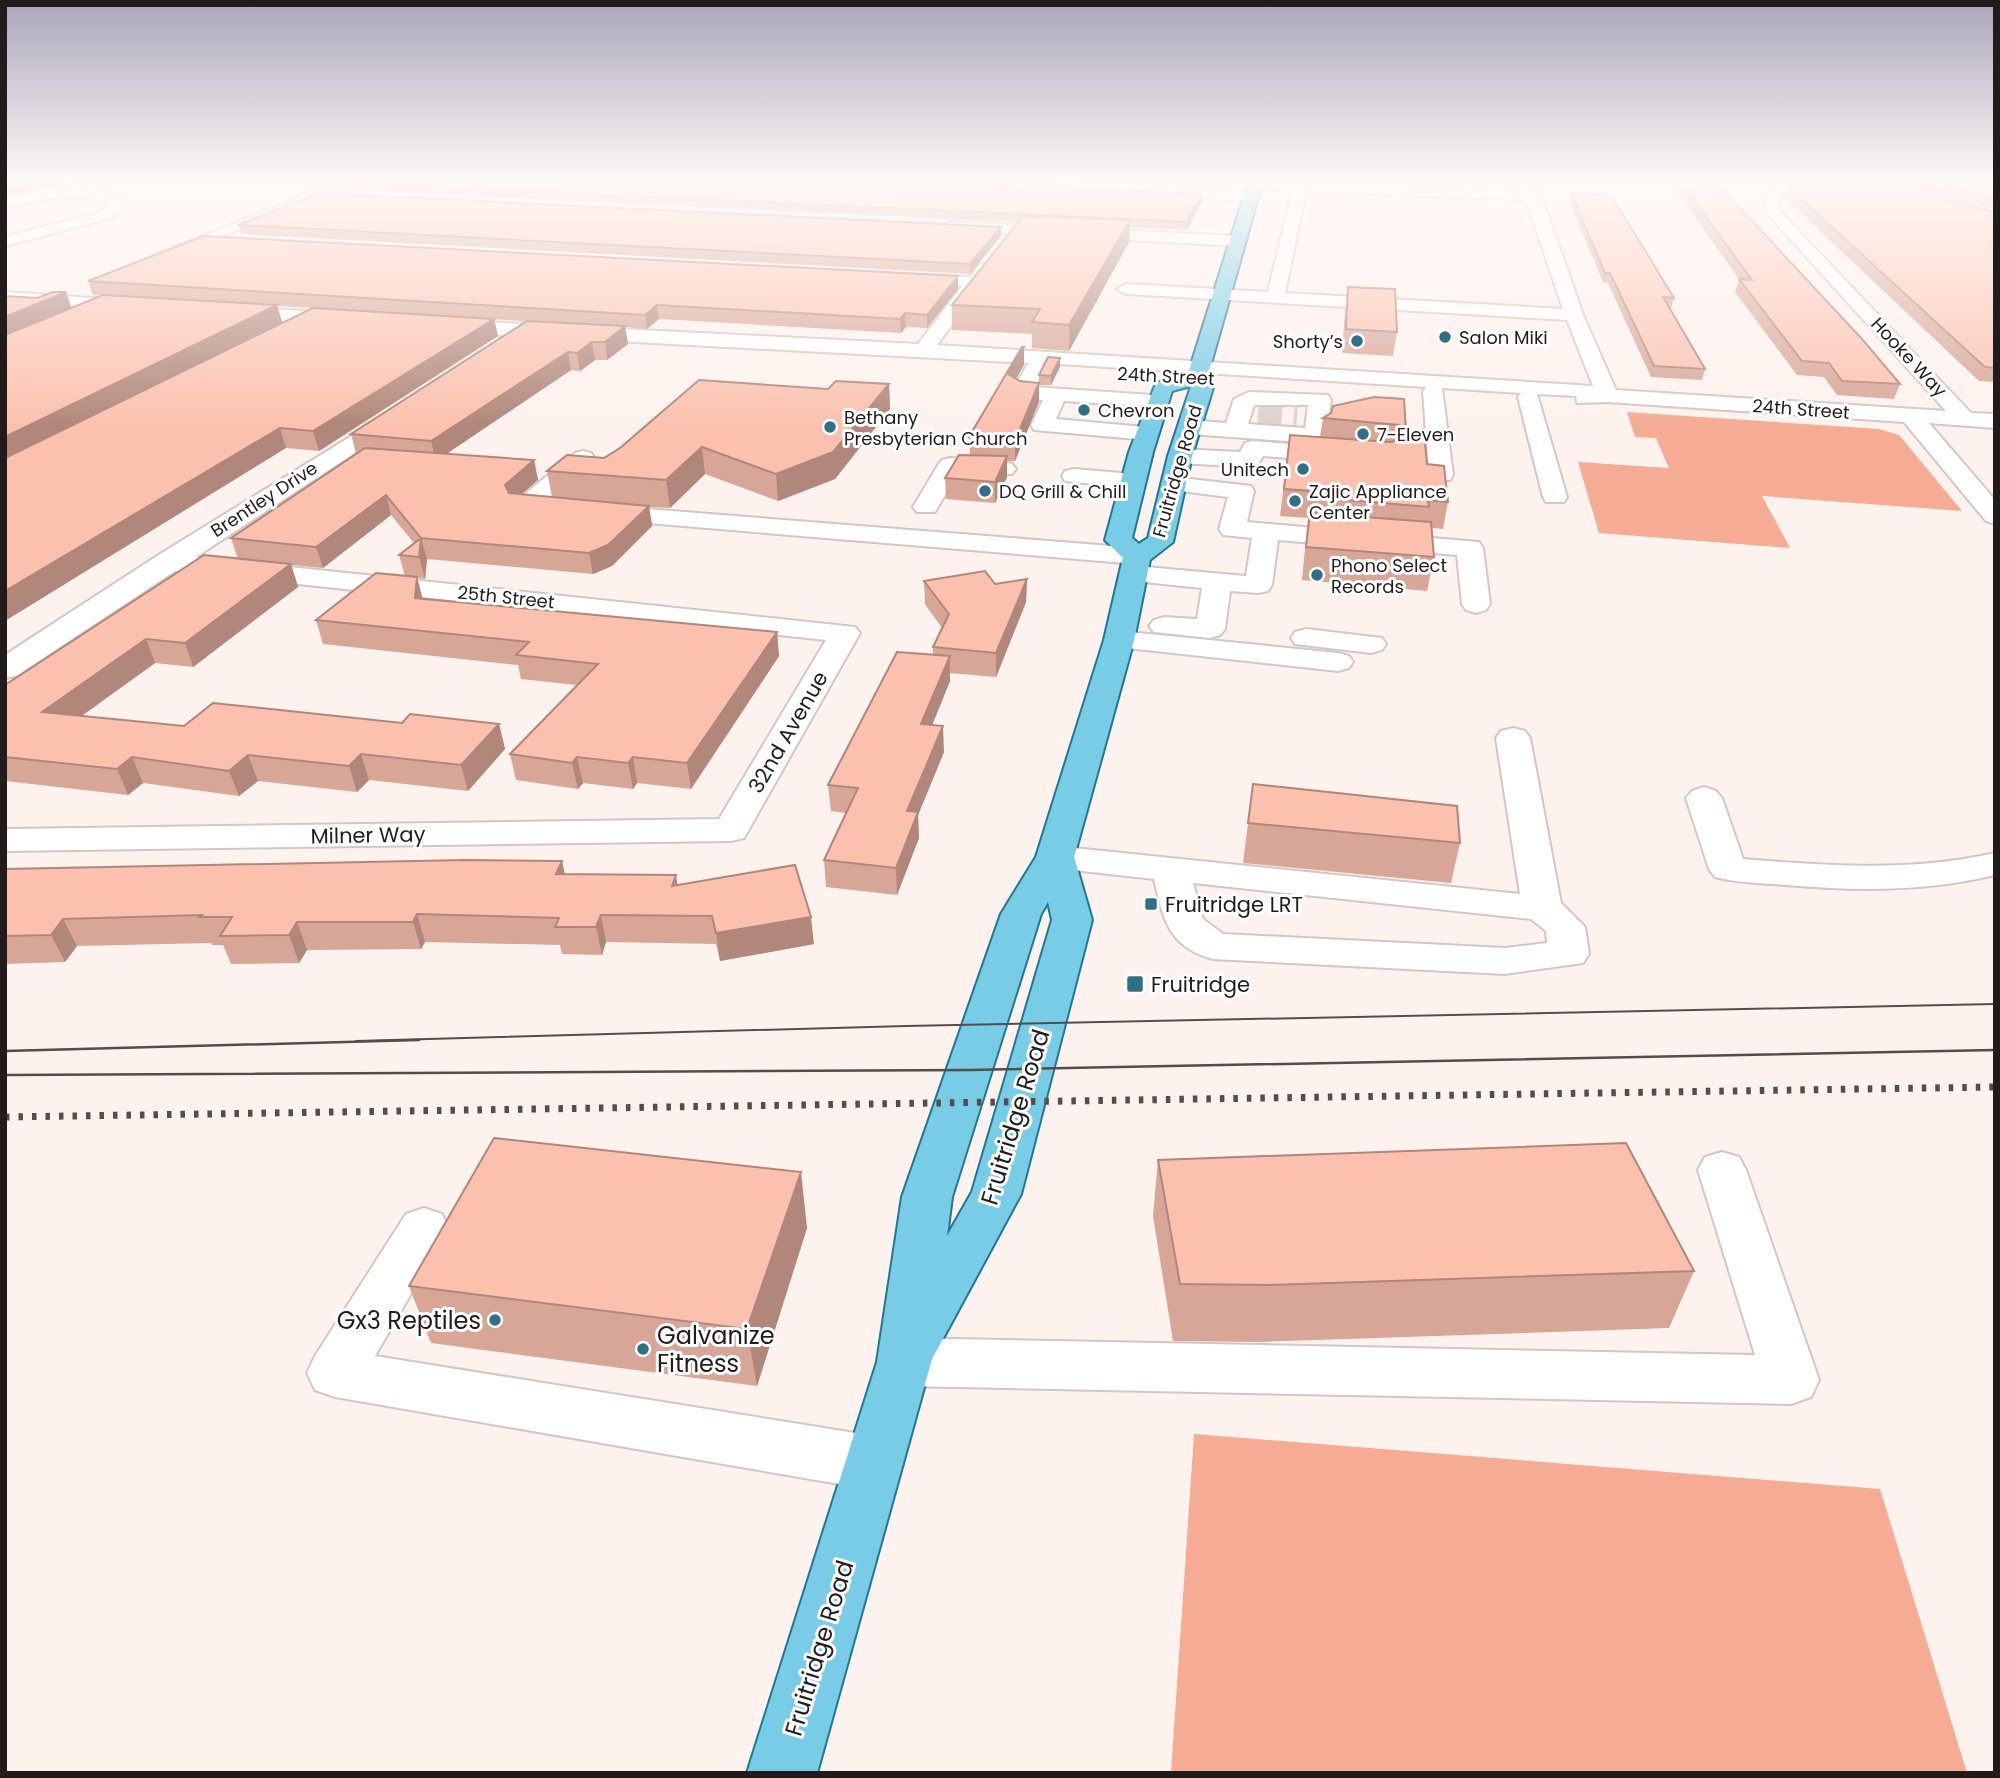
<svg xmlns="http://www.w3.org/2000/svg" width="2000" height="1778" viewBox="0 0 2000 1778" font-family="Poppins,sans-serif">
<rect width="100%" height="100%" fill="#fef2ee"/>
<g fill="#f6ab94">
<path d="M1627,412l252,17 20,6 63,76 -200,-15 28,52 -191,-15 -21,-71 91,6 -13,-30 -21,-1z"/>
<path d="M1194,1434l686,55 87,284h-796z"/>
</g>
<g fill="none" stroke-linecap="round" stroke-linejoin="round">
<path stroke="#ddd2ce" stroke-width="24" stroke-dasharray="24 12" stroke-linecap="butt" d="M1258,414l39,3"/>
<defs>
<g id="minor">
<path d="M343,180h18l-195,79h-12l-2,-3z"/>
<path d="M1294,180l227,11 -3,-6 2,-5h14l-2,5 16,29 35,101 33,75 330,21 -182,-201c2,-27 20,-30 45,-30 -13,14 -29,2 -31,29l193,204 24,1v14l-66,-5 66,77v24l-9,-3 -82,-99 -296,-20 -31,1 -1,-7 -39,-2 30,103 -3,5h-18l-3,-5 -25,-100 3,-4 -79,-5 11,87 -3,5h-18l-3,-5 -6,-84 3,-4 -383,-24 2,4 -10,20 131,9 3,5 -11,6 -94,-6 -8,18 100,9 3,5 -11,7 -114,-10 -3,-5 12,-25 -22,-2 -11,-6 19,-29 -584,-31 -9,-6 9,-6 473,24 44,-58 -56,-3 -6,-1 -3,-4 3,-4 70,3 9,-12 6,-1 8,5 -56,76 656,41 -26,-66 -441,-26 -9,-5 9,-5 142,8 24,-101 -37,-2 -7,-4 7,-4zM1306,191l220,9 37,109 -278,-16z"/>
<path d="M77,188l33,6 15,8 -13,16 -107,28v-10l97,-24 7,-8c-35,-14 -69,-4 -104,4v-9l43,-9z"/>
<path d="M1152,188l99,5 7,4 -7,4 -104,-6 -2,-3z"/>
<path d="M950,222l288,14 8,5 -8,5 -293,-16 -3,-3z"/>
<path d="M5,292l131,9 9,5 -9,5 -131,-9z"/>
<path d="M228,306l118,8 9,6 -9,6 -125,-10 -2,-4 2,-4z"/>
<path d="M1249,392l79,3 3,5 -5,36 -11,7 -126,-9 -11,-7 11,-7 37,3 8,-24zM1254,405h54l-3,23 -57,-4z"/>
<path d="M397,408l8,2 3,5 -3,5 -209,137 659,70 5,6 -116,205 -13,3 -726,10v-22l714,-10 107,-179 -651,-69 -159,105 -11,2v-23l152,-99z"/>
<path d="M1253,441l86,7 8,2 4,5 -4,5 -8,2 -76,-6 -5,9 -8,2 -70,-4 -8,-2 -4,-5 4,-5 8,-2 60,3 5,-9z"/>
<path d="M583,451l8,2 4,5 -4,5 -45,38 591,47 10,2 3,6 -3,6 -10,2 -622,-52 -4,-5 4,-5 60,-49z"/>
<path d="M950,458l54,4 8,2 4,5 -4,5 -54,-1 -23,39h-18l-4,-5 25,-42 4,-5z"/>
<path d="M1074,469l59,5 9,2 3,5 -3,5 -9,2 -68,-7 -3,-5 3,-5z"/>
<path d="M1173,477l78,9 3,5 -7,31 232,20 4,6 7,56 -4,6 -10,3 -10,-3 -4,-6 -5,-49 -179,-15 -6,45 -4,6 -10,2 -28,-2 -5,38 -5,6 -10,3 -56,-6 -5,-6 5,-6 10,-3 33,2 5,-31 -77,-8 -4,-6 4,-6 10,-2 111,10 6,-38 -29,-3 -4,-6 9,-32 -64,-8 -3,-5 3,-5z"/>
<path d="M1306,629l76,9 4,6 -4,6 -11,3 -76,-9 -4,-6 4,-6z"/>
<path d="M1119,631l219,22 11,3 4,6 -4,6 -11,3 -230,-25 -4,-6 4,-6z"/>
<path d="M1513,728l12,3 5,7 31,165 24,24 4,27 -6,9 -78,11 -292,-15c-45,-12 -50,-41 -59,-80l-99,-11 -13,-3 -6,-8 6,-8 13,-3 465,48 -24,-156 5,-7zM1193,883l338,36 15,12 1,12 -42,5 -282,-14 -20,-15z"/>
<path d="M1704,787l12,4 6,7 21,61c86,7 168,13 252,-6v22c-70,17 -139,16 -210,10 -24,-2 -48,-2 -70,-8l-6,-8 -23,-71 6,-7z"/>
<path d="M1722,1152l17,5 7,13 73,210 -8,17 -20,7 -887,-18 -19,-7 -8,-17 8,-17 19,-7 851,17 -57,-185 7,-13z"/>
<path d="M424,1208l18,6 7,14 -74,128 499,80 21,8 8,19 -8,19 -21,8 -539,-93 -20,-7 -8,-17 8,-17 91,-142z"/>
</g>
<path id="major" d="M1249,180h14l-56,198 6,10 -21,68 -19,86 -23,18 -16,80 -60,217 18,63 -71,274 -89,165 -115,414h-70l130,-411 25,-165 99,-283 35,-57 68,-217 19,-82 -18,-18 24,-88 27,-69 32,-9zM1191,386l-23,70 -20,82 -9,6 -7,-6 21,-86 19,-61zM1048,902l4,18 -80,272 -25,44 5,-39 89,-283z"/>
</defs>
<use href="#minor" stroke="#d2c7c3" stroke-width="4"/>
<use href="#major" stroke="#207893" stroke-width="4"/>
<use href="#minor" fill="#fff" fill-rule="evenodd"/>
<use href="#major" fill="#79cce5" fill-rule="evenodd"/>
<path stroke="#544d4c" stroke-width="2" d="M356,1041l550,-15 1089,-22"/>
<g stroke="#544d4c" stroke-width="2.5">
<path d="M5,1051l414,-11"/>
<path d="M5,1075l965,-5 1025,-20"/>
</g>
<path stroke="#544d4c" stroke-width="7" stroke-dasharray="4.5 9" stroke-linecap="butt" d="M5,1117l1990,-30"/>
</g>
<g fill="#d8a696" fill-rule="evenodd">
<path d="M1007,180h205l-4,8z"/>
<path d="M1669,180h45l186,204 -6,15 -57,-4 -13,-18 -27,-2 -62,-83 4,-13z"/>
<path d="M1766,180h22l-16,6z"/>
<path d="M1872,180h123v29z"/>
<path d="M352,183l850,18 -15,29 -57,-3 -1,15 -60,109 -37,-3v-14l-80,-4v-25l67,-83 -665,-32z"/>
<path d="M1787,186l208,26v170l-16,-1 -195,-184z"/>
<path d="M1571,193l103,105 -3,10h-2l36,61 -3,11 -51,-3 -43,-94 -5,-1 -34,-81z"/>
<path d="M238,225l763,11 -31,38 -729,-40z"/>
<path d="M88,281l870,8 -31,39 -21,-1 -5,6 -242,-14 -12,10 -22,-2 3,17 -21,16h-12l-15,11 -9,-1 -125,84 88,6 4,20 -17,14 31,3 -5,-26 57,-13 224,-69 61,-5 1,25 -55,70 -57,22 -73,-27 -35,34 -21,-1 3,19 -40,40 -19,8 -166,-15 -2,20 -8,-1 5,20 355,34 2,24 -88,133 -54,-6 -4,6 -50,-6 -5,6 -62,-9 -6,-26 67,-69 -56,-6 -3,-14 -195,-21 -7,-24 89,-44 -6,-21 15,-12 -23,-28 -68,53 -32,-3 7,22 -105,80 -38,-4 -73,53 102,10 218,-3 97,1 6,25 -37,42 -99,-11 -12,12 -99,-11 -19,15 -96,-13 -15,12 -123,-14v-96l233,-126 -7,-21 125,-84 -5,-20 184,-112 -41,-3 4,17 -179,115 -33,-3 -249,-150 29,-6 5,16 31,-13h-9zM277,306l35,2 -95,47 65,-33z"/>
<path d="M1348,287l49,45 -4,24 -51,-3 3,-43z"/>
<path d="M1024,347v18l-8,14 4,2 19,2v-8l21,-17v9l-9,18h-12v17l-24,59h-8v16l-12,26 -49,-4 -1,-21 25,-23 -1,-18z"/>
<path d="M1374,397l32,34 42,71 -5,27 -11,-1 2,29 -7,34 -125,-11 6,-62 -28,-2 10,-81 30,2 3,-19z"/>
<path d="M1027,579l-1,23 -30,75 -46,-4v8l-18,44 12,27 -26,63 1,23 -22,57 -71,-8 -2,-27 22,-47 -15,-2 -3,-26 105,-130v-8l9,-19 -17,-24 -1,-23 71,3z"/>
<path d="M1253,784l207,59 -9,40 -208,-20z"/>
<path d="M5,869l560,5 112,11 137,59 -94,17 -4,-17 -110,-2 -4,13 -40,-1 -2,-9 -135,-3 -4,7 -114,1 -8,13 -68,1 -8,-19h-11l-1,-2 -134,3 -12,16 -60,2z"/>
<path d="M1158,1160l536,111 -25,57 -410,14 -86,-1 -20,-125z"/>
<path d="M807,1228l-50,158 -326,-43 -22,-57z"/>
</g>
<g fill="#b0877a">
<path d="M5,180h71l-25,7 -46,9z"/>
<path d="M1774,180h14l-16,6z"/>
<path d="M1202,194v7l-15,29v-8z"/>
<path d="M1130,220l-1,22 -60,109v-26z"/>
<path d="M1001,227v9l-31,38v-10z"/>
<path d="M958,276v13l-31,39v-13z"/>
<path d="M66,292l6,17 -67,28v-20z"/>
<path d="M277,305l5,17 -277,139v-24z"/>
<path d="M657,305l2,14 -12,10 -2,-14z"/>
<path d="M905,313l1,14 -5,6 -1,-14z"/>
<path d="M494,319l4,17 -179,115 -6,-20z"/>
<path d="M625,326l3,18 -21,16 -2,-18z"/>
<path d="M592,342l3,18 -15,11 -3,-18z"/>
<path d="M1024,347v18l-17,28 1,-19z"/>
<path d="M568,352l3,18 -135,91 -5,-20z"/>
<path d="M1060,358v9l-9,18v-9z"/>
<path d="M1039,383v19l-24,59v-20z"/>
<path d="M889,384l1,25 -55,70 -57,22 -2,-27z"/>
<path d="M280,428l6,20 -281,173v-30z"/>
<path d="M702,447l3,27 -35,34 -4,-28z"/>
<path d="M1007,456v21l-12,26v-21z"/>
<path d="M534,460l4,20 -29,25 -4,-20z"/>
<path d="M386,495l5,20 -68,53 -7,-21z"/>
<path d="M649,506l3,20 -40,40 -19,8 -4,-21z"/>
<path d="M421,538l6,21 -2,20 -6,-22z"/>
<path d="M291,564l7,23 -105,80 -8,-24z"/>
<path d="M417,577l6,23 -8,-2z"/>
<path d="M1027,579l-1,23 -30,75v-24z"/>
<path d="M777,632l2,24 -88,133 -4,-26z"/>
<path d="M146,639l9,24 -102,73 -11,-24z"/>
<path d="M950,656v25l-28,69 -1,-26z"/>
<path d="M499,724l6,25 -37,42 -7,-26z"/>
<path d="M943,726l1,26 -26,63 1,23 -22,57 -1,-27 11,-57z"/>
<path d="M361,754l8,26 -12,12 -8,-26z"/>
<path d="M248,755l10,26 -19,15 -10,-25z"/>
<path d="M132,757l11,26 -15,12 -11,-26z"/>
<path d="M577,757l6,26 -5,6 -6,-26z"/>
<path d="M633,757l4,26 -4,6 -5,-26z"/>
<path d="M562,861l6,27 -12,-14z"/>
<path d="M676,875l4,28 -8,-17z"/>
<path d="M417,914l8,28 -4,7 -8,-27z"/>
<path d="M601,915l5,27 -4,13 -6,-28z"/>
<path d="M811,917l3,27 -94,17 -4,-28z"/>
<path d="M63,919l14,27 -12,16 -14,-27z"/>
<path d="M297,922l10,28 -8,13 -10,-28z"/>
<path d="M801,1172l6,56 -50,158 -10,-57z"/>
</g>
<g fill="#fbc1ae" stroke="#b0877a" stroke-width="2">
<path d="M361,180h514l327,14 -15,28 -835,-39z"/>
<path d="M1169,180h41l-1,1z"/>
<path d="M1679,180h35l148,159 38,45 -58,-3 -13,-18 -27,-2 -63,-82 13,1z"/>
<path d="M1801,180h63l131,32v156l-10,-1 -198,-181z"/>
<path d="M1918,180h77v18z"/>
<path d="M320,193l681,34 -31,37 -732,-39z"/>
<path d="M1571,193l40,2 63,103 -11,-1 42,72 -51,-3 -44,-93h-5z"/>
<path d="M1023,216l107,4 -61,105 -37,-3 8,-13 -88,-4z"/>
<path d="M204,236l754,40 -31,39 -22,-2 -5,6 -243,-14 -12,10 -557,-34z"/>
<path d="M1348,287l47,2 2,43 -51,-3z"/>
<path d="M53,292h13l-61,25v-21l32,2z"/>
<path d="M103,295l174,10 -272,132v-102z"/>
<path d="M313,308l181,11 -181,112 -33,-3 -275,163v-133z"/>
<path d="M527,321l98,5 -20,16h-13l-15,11 -9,-1 -137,89 -80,-7z"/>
<path d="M1022,347h2l-16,27 12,7 19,2 -24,58 -46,-4z"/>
<path d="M1048,357l12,1 -9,18 -12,-1z"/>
<path d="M699,380l129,9 8,-8 53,3 -56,68 -57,22 -74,-27 -36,33 -119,-9 20,-16 37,3 16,-10z"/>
<path d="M1374,397l30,2 2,32 18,1 3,32 17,2 4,36 -20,-2 1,7 -118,-10v-6l-27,-2 6,-54 100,7 9,-2 6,-7 -6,-8 -76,-7 8,-5 2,-7z"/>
<path d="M365,448l169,12 -29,25 4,8 140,13 -41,39 -19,8 -168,-15 -2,19 -20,-2 22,-17 -35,-43 -70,52 -85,-9z"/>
<path d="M959,455l48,1 -12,26 -50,-4z"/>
<path d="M1310,513l121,9 3,35 -128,-10z"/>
<path d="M204,555l87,9 -106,79 -39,-4 -104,73 142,14 29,-23 189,20 8,-9 89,10 -38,41 -100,-11 -12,12 -101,-11 -19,16 -97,-14 -15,12 -112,-12v-72z"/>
<path d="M985,571l10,13 32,-5 -31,74 -63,-6 16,-33 -25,-33z"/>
<path d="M376,573l41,4 -2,21 362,34 -90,131 -54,-6 -5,6 -51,-6 -5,6 -62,-9 88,-90 -82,-9 13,-13 -213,-22z"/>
<path d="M897,652l53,4 -29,68 22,2 -36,85 11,1 -22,56 -72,-8 34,-72 -30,-3z"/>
<path d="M1253,784l204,22 3,37 -212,-20z"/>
<path d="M465,860l97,1 -6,13 120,1 -4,11 123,-21 16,52 -95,16 -4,-17 -111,-1 -5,12h-41l4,-9 -142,-4 -4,8h-116l-8,13 -69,1 12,-19h-32l2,-2 -139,4 -12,16 -46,1v-67z"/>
<path d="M494,1138l307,34 -54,157 -338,-43z"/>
<path d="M1626,1143l68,128 -425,14 -89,-1 -22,-124z"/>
</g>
<linearGradient id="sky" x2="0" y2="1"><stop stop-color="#a9a5b9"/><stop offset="0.42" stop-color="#fff9f7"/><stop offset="1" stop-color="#fff9f7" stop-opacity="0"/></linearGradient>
<rect width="2000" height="428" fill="url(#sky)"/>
<g fill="#316f85" stroke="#fff" stroke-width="2.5">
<circle cx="1445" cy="337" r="7"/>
<circle cx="1357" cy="341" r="7"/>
<circle cx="1084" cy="410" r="7"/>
<circle cx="830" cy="427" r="7"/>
<circle cx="1363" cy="434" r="7"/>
<circle cx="1303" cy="469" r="7"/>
<circle cx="985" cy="491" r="7"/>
<circle cx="1295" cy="501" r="7"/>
<circle cx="1317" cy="575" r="7"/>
<rect x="1144" y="897" width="14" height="14" rx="3.5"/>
<rect x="1126" y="975" width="18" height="18" rx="3.5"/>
<circle cx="495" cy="1320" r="7"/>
<circle cx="643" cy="1349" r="7"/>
</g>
<g text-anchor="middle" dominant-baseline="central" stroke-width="6" stroke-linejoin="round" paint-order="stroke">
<g font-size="18" fill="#211c1b" stroke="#fff" text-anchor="start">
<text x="1459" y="337">Salon Miki</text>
<text x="1343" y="341" text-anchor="end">Shorty’s</text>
<text x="1098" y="410">Chevron</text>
<text x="844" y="417">Bethany<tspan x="844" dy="21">Presbyterian Church</tspan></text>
<text x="1377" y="434">7-Eleven</text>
<text x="1289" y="469" text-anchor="end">Unitech</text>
<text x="999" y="491">DQ Grill &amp; Chill</text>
<text x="1309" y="491">Zajic Appliance<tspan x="1309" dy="21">Center</tspan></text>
<text x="1331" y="565">Phono Select<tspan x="1331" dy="21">Records</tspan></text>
</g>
<g font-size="18" fill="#211c1b" stroke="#fff">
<text transform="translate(1909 357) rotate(47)">Hooke Way</text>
<text transform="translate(1166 376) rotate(3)">24th Street</text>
<text transform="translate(1801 409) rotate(4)">24th Street</text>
<text transform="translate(1177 471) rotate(-74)">Fruitridge Road</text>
<text transform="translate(264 499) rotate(-33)">Brentley Drive</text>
<text transform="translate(506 597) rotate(6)">25th Street</text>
</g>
<g font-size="21" fill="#211c1b" stroke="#fff">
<text transform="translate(788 732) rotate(-60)">32nd Avenue</text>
<text transform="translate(368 835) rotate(-1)">Milner Way</text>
</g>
<g font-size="21" fill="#211c1b" stroke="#fff" text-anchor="start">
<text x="1165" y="904">Fruitridge LRT</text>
<text x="1151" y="984">Fruitridge</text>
</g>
<g font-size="24" fill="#211c1b" stroke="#fff">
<text transform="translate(1015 1117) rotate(-73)">Fruitridge Road</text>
<text transform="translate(819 1648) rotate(-73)">Fruitridge Road</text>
</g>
<g font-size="24" fill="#211c1b" stroke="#fff" text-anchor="end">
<text x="481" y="1320">Gx3 Reptiles</text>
<text x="657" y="1335" text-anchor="start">Galvanize<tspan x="657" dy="28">Fitness</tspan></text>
</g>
</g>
<rect width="2000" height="1778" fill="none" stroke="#211c1b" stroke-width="14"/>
</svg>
